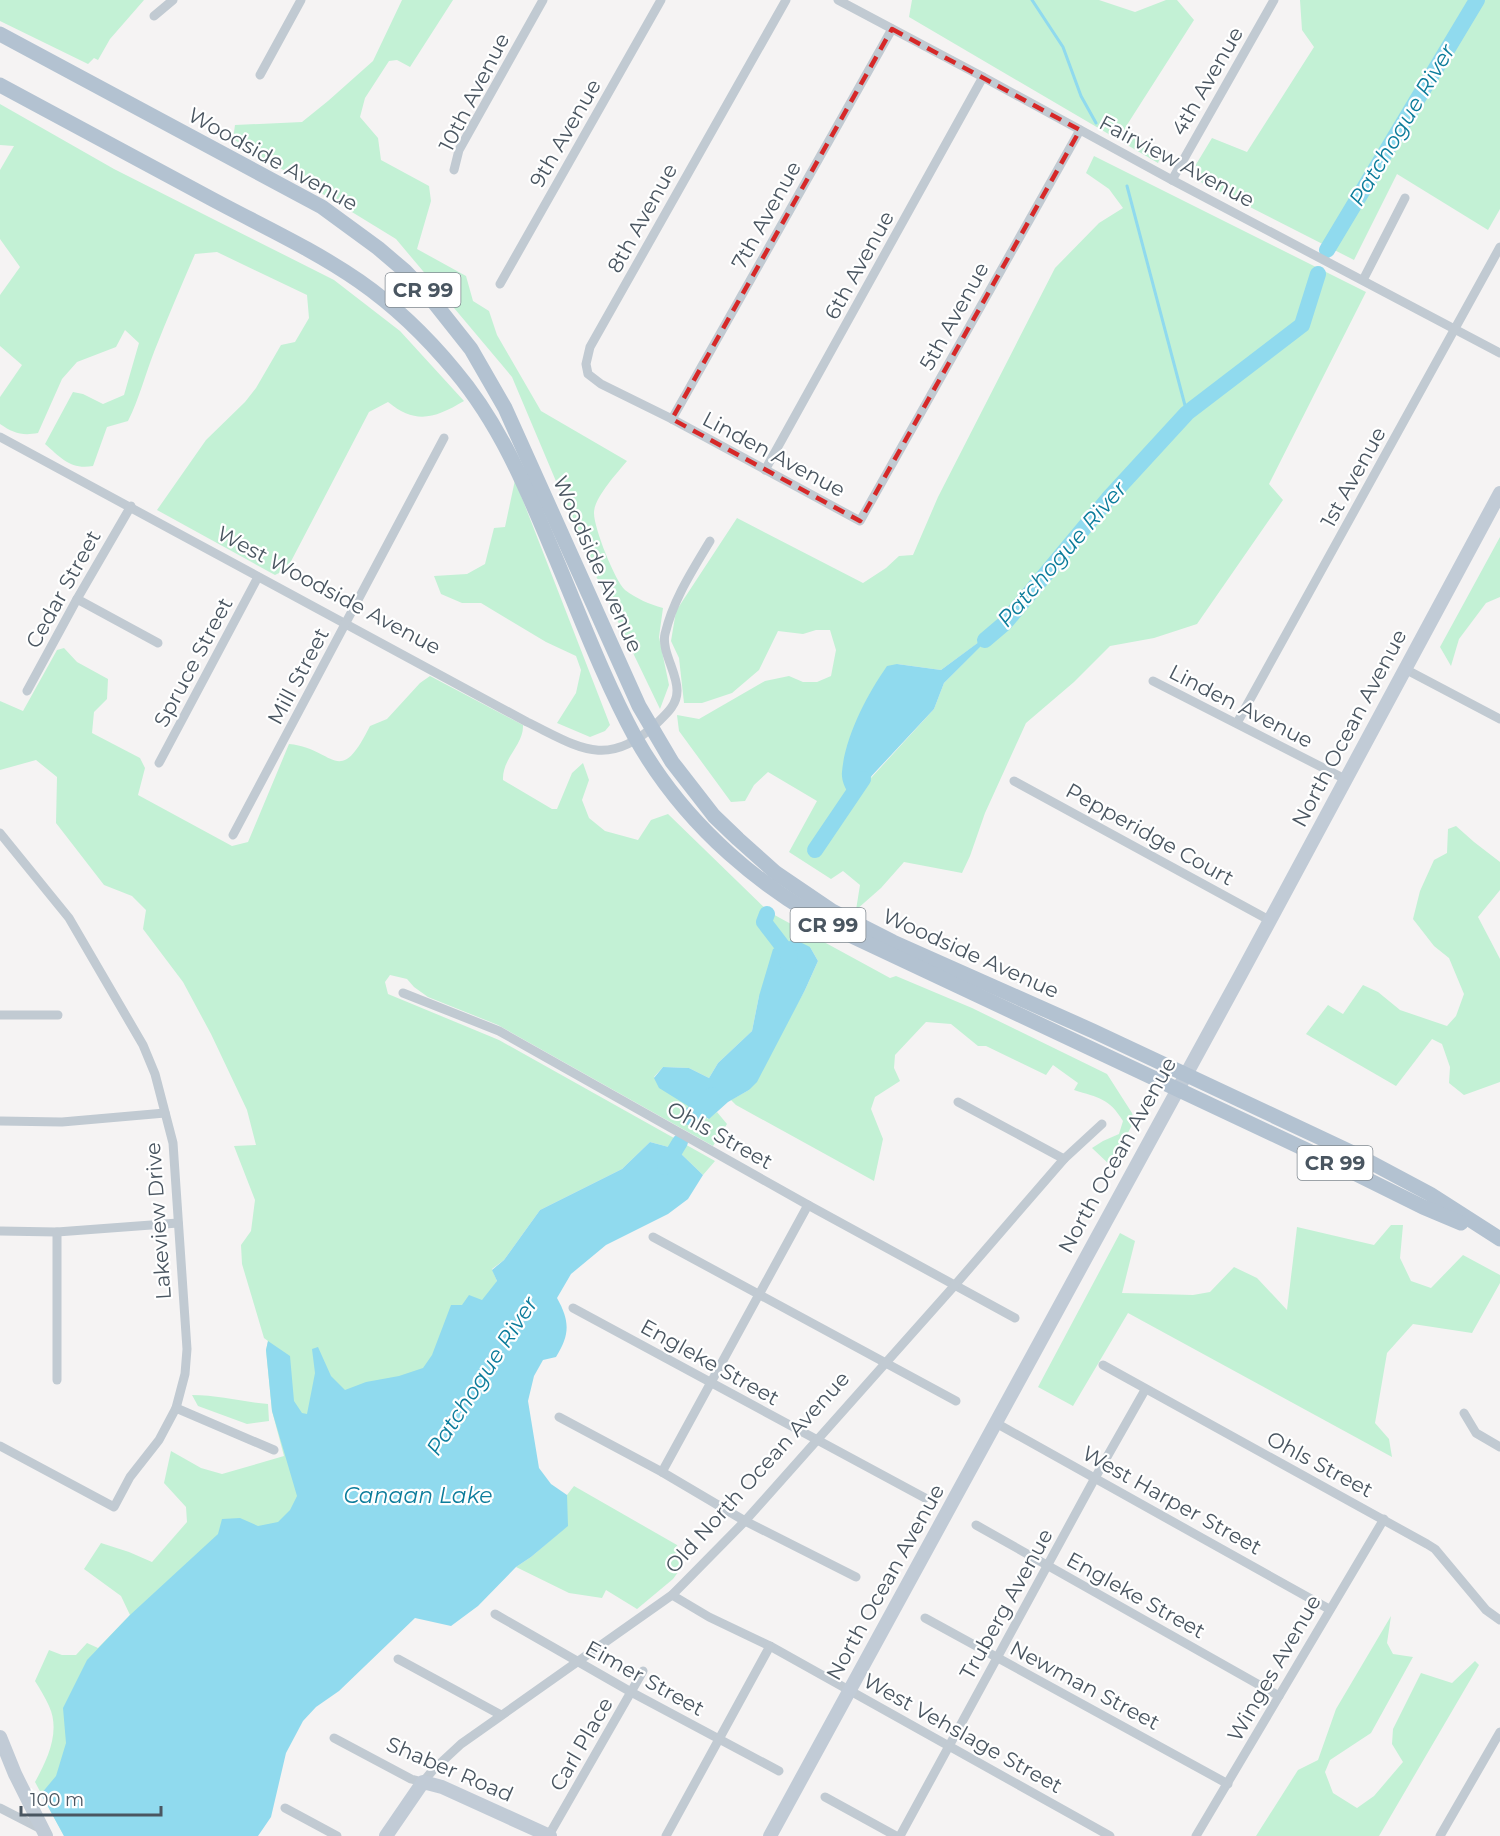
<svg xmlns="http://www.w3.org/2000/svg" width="1500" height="1836" viewBox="0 0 1500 1836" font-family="Montserrat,sans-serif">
<rect width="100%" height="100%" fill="#f5f3f3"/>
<g fill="#c3f1d5" fill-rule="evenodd">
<path d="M0,0h144l-34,39 -12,21 -4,-2 -6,6 -88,-43z"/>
<path d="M402,0h51l-43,67 -13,-7 -8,1 -24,37 -5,19 18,21 3,22 48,26 2,15 -14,48 49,27 7,25 16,10 8,24 44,76 86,50c-10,12 -32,36 -33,51 -1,14 21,69 31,78 12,9 24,14 38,18l-4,29 10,48 -9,24 -64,-133 -84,-199 -116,-138 -163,-100 2,-14 67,-3 26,-21 45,-40z"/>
<path d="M912,0h187l36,12 31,-12h11l17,20 -69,108 36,28 -3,7 -249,-146z"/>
<path d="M1300,0h200v209l-12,21 -91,-56 -43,86 -165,-84 23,-38 35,14 67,-105 -12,-17z"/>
<path d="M0,104l114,65 220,111 66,51 64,70c-29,17 -48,24 -76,1l-19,10 -82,157 -12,6 -118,-65 49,-70 39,-38 11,-14 25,-43 14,-3 14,-24 -2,-23 -90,-43 -22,2c-14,32 -28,65 -41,98 -9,23 -15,47 -26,69l-21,6 -14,39c-22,4 -32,-8 -48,-22l28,-52 10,2 20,10 21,-9 15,-52 -14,-13 -9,17 -39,15 -15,17 -24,54c-16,3 -25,0 -38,-9v-27l22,-32 -22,-19v-51l20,-28 -20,-28v-69l14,-24 -14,-1z"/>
<path d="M1094,156l272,136 -97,192 14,16 -86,124 -43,14 -44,8 -36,36 -48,41 -41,90 -15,43 -8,17 -58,-11 -23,26 -25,22 4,-25 -17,-14 -12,8 -42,-27 28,-51 -49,-29 -14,13 -9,16 -14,1 -52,-71 -2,-16 22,4 66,-38 24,-5 14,6h14l14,-6 5,-26 -6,-20h-14l-13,4 -25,-3 -19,39 -27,23 -30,10h-18l-5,-45 -8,-17 5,-30 61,-93 126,65 23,-15 13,-12 14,-1 25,-58 117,-229 44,-45 24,-15 -14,-19 -23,-16zM997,629l-53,54 -10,26 -63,69 26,-114 44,6z"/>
<path d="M515,480l95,245 -5,6 -15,6 -33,-14 19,-30 5,-23 -5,-14 -30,-14 -65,-39h-19l-21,-9 -7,-18 33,-2 18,-10 9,-36 11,-1z"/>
<path d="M1500,537v60l-14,6 -27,36 -8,27 -11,-19z"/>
<path d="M64,648l13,14 31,17 -1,20 -13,13 -2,21 48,25 5,10 -7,27 94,51 16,-4 41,-98c46,4 49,46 81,-18l17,-7 33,-36 10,-7 93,49c1,20 -21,33 -20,55l49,29h5l15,-36 11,-10 6,17 -7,20 7,18 16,13 33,9 13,-20 17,-6 101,98 121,66 6,-2 76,32 135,66 25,39 2,8 -23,45 -19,-18 11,-7 16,-7 4,-13c-14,-23 -24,-23 -49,-31l4,-7 -25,-18 -7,10 -60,-29h-8l-27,-22 -25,-2 -31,33 -1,13 6,13 -25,16 -4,12 12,30 -9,42 -138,-76 -5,-5 18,-10 56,-100 13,-29 -8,-14 -51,49 -7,35 -34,32 -9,15 -20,-10 -26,-1 -9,10 54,42 9,-7 10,12 -14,22 -215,-121 -70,-28 -14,-10 -7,-8 -17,-4 -5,7 3,12 111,46 216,121 -12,14 -27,-26 -26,-7 -28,27 -82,41 -36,50 -12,9 5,12 -11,37 -422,518 -29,-54c12,-22 26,-50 14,-76 -4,-9 -9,-17 -14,-25l14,-31 13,5h14l11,-12 11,5 32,-33 -9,-19 -37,-27 17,-26 28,9 23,10 35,-40 -1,-15 -22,-24 7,-32 30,17 21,6 62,-18 -12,-45 -6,-61 2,-9 -4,-3 -22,-74 -1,-19 10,-14 4,-31 -21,-54 22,-1 -9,-35 -36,-76 -28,-52 -40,-53 3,-19 -14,-14 -28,-11 -48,-62 1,-46 -21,-17 -36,10v-69l23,10 34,-61z"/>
<path d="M1456,826l18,16 26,20v28l-22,27 22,42v123l-36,13 -15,-12 1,-16 -8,-23 -10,-5 -36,47 -90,-52 22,-29 15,9 20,-29 15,7 22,18 47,16 9,-10 8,-22 -15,-36 -15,-12 -21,-27 7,-28 14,-31 13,-7 1,-24z"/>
<path d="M1391,1225h12l-3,33 11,23 20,7 32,-33 37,20v8l-28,50 -59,-9 -26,29 -12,70 14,16 3,18 -264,-144 -55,93 -35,-19 82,-154 15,8 -13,52 71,2 17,-3 24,-25 23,11 30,32 10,-83 77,18z"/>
<path d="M192,1395c26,0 50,7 76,9l1,17 -22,3 -49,-18z"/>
<path d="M574,1486l103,59 7,19 -11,15 -36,30 -31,-19 -4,8 -33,-5 -53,-26 15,-10 36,-31v-31z"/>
<path d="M1391,1616l-4,27 6,11 20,3 -42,76 -41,27 -5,12 8,21 24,15 17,-12 29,-34 -11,-18 1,-15 28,-56 31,10 23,-22 4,4 -100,171h-123l42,-66 20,-10 18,-51z"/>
</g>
<g fill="#90daee">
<path d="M1002,625l-58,58 -10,26 -83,89c-5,-8 -10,-17 -9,-26 3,-36 25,-77 45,-106l10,-2 44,6z"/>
<path d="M794,939l16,8 8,14 -13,29 -48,92 -8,8 -21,12 -19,17 -50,-31 -5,-10 9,-11 26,1 20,10 9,-15 34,-32 7,-35 14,-47z"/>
<path d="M650,1142l26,7 27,26 -15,24 -20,15 -62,31 -35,29 -14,24c13,23 13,37 -1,59l-13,3 -9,16 -6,25 11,67 12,16 16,11 1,31 -37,31 -15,10 -38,39 -27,20 -36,-8 -76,73 -23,16 -13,14 -17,32 -15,64 -13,19h-194l-23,-42 15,-18 10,-33 -3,-35 24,-48 43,-45 88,-81 4,-15 18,-1 18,8 20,-4 12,-12 7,-14 -25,-85 -6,-61 2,-9 22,15 4,45 8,12 5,1 8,-41 -3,-24 6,-2 13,29 14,14 21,-8 33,-6 24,-8 9,-13 19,-50h11l7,-10 13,5 15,-19 -5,-11 12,-10 36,-50 82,-41z"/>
</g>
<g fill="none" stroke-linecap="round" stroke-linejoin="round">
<g stroke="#90daee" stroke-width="3">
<path d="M1032,0l31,47 18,49 15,27"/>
<path d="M1127,186l60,227"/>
</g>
<g stroke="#90daee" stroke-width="16">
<path d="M1327,250l150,-250"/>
<path d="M985,640l20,-17 103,-124 79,-86 115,-88 16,-51"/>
<path d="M815,850l48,-71"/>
<path d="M767,914l-3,8 26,34 -3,7"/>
<path d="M689,1117l23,-22"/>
<path d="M665,1167l15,-25"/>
</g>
<g stroke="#c1cad2" stroke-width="9">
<path d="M786,0l-196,347 -4,17 2,10 13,10 71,35 188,102 220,-391"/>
<path d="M838,0l145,77 189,103 328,173"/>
<path d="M154,16l19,-16"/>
<path d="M260,75l41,-75"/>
<path d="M454,170l5,-20 84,-150"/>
<path d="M1172,180l102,-180"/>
<path d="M1363,280l42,-82"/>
<path d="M500,284l161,-284"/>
<path d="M672,419l220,-390"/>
<path d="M0,437l527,285c50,24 79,48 128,3 10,-10 22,-19 22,-34 1,-17 -16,-40 -12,-57 8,-34 27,-63 45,-93"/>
<path d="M765,470l218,-393"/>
<path d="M77,599l81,44"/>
<path d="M1405,669l95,50"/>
<path d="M1153,681l192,98"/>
<path d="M27,691l50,-92 54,-93"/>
<path d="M1237,723l263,-476"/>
<path d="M159,763l99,-186"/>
<path d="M1014,781l255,139"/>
<path d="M0,833l69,85 74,127 12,29 18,69 14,206 -2,25 -9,34 -17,32 -29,37 -16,30 -114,-61"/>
<path d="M233,835l211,-397"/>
<path d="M403,993l96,38 309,174 207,113"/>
<path d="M0,1015h58"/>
<path d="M958,1102l106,57"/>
<path d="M0,1121l62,1 103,-9"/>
<path d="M0,1231l57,1 121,-9"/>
<path d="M57,1232v148"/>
<path d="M653,1237l303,164"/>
<path d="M573,1308l352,190"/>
<path d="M1103,1365l324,179 8,5 51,61 14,10"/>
<path d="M176,1408l98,42"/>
<path d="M1464,1413l12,20 24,14"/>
<path d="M559,1417l103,55 83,49 111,56"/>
<path d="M996,1423l333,186"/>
<path d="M662,1472l146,-267"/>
<path d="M976,1525l303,171"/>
<path d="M672,1595l37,22 61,29 340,190"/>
<path d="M495,1614l136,78 148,79"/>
<path d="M925,1618l303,166"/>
<path d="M398,1659l103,56"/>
<path d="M334,1738l77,41 12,3 10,-12 28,-26 211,-149 11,-11 62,-63 210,-236 109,-126 38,-35"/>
<path d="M825,1797l71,39"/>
<path d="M0,1808l41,21"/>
<path d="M285,1808l52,28"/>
<path d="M549,1835l94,-164"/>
<path d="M666,1836l104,-190"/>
<path d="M900,1836l195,-358 50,-88"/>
<path d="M1196,1836l188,-317"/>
<path d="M1440,1836l60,-104"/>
</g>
<g stroke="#c1cbd6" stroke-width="14">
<path d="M0,1737l15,37 31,62"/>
<path d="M386,1836l37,-54 19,5 108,49"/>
<path d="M770,1836l471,-862 259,-481"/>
</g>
<g stroke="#b3c2d1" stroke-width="15">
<path d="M0,34l322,173 56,41 27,23 24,25 42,53 34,59 134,298 33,56 42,54 24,23 38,34 56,38 61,31 200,89 262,123 75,40 70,45"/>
<path d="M0,85c70,38 140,76 210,113 50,27 103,51 149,83 36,25 68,56 96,90 44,52 70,114 96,176 27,63 51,129 84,190 50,89 128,155 219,200l478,225 91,45 38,16"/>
</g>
</g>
<path fill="none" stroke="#d62828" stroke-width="4.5" stroke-dasharray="12 8" stroke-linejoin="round" d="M892,29l188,101 -220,391 -188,-102z"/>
<g text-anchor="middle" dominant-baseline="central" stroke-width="4.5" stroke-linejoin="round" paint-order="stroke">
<g fill="#fff" stroke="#808990" stroke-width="1.5">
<rect x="385.5" y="273" width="75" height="34" rx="4.5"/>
<rect x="790.5" y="908" width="75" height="34" rx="4.5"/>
<rect x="1297.5" y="1146" width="75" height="34" rx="4.5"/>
</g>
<g font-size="20" font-weight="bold" fill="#4a5661">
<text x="423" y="290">CR 99</text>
<text x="828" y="925">CR 99</text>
<text x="1335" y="1163">CR 99</text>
</g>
<g font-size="21" fill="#4a5661" stroke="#fff">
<text transform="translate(1207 81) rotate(-60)">4th Avenue</text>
<text transform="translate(474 92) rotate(-63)">10th Avenue</text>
<text transform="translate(565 133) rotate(-60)">9th Avenue</text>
<text transform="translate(273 159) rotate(29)">Woodside Avenue</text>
<text transform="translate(1177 161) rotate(28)">Fairview Avenue</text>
<text transform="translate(766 215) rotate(-61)">7th Avenue</text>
<text transform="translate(642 218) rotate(-61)">8th Avenue</text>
<text transform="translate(859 265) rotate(-61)">6th Avenue</text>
<text transform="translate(954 316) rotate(-61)">5th Avenue</text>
<text transform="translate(774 454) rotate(28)">Linden Avenue</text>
<text transform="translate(1353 477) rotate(-61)">1st Avenue</text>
<text transform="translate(598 564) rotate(66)">Woodside Avenue</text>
<text transform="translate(63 589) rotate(-61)">Cedar Street</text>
<text transform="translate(329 590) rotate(28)">West Woodside Avenue</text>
<text transform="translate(193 662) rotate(-62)">Spruce Street</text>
<text transform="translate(298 676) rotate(-62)">Mill Street</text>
<text transform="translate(1241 706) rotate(27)">Linden Avenue</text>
<text transform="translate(1349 728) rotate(-62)">North Ocean Avenue</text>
<text transform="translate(1150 834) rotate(29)">Pepperidge Court</text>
<text transform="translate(971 953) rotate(24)">Woodside Avenue</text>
<text transform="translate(720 1135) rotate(29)">Ohls Street</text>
<text transform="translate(1117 1155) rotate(-61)">North Ocean Avenue</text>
<text transform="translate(158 1221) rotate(-94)">Lakeview Drive</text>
<text transform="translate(710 1362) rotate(29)">Engleke Street</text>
<text transform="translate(1320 1464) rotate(28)">Ohls Street</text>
<text transform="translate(757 1472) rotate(-48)">Old North Ocean Avenue</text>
<text transform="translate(1172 1500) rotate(29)">West Harper Street</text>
<text transform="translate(885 1582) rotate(-61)">North Ocean Avenue</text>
<text transform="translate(1136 1595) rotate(29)">Engleke Street</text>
<text transform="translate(1006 1604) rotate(-61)">Truberg Avenue</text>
<text transform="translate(1274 1668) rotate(-60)">Winges Avenue</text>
<text transform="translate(645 1678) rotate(29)">Eimer Street</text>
<text transform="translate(1085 1685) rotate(28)">Newman Street</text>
<text transform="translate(963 1733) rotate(29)">West Vehslage Street</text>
<text transform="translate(581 1744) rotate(-60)">Carl Place</text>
<text transform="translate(450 1769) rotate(23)">Shaber Road</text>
</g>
<g font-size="22" font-style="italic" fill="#0c7c9b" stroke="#fff">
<text transform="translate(1402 125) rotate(-59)">Patchogue River</text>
<text transform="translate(1062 554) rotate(-49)">Patchogue River</text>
<text transform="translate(482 1376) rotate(-57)">Patchogue River</text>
<text x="418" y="1495">Canaan Lake</text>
</g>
</g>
<path d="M21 1806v9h140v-9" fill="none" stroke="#4a5661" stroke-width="3"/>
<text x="30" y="1806" font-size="18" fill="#4a5661" stroke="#ffffff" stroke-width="4.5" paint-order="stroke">100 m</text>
</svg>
